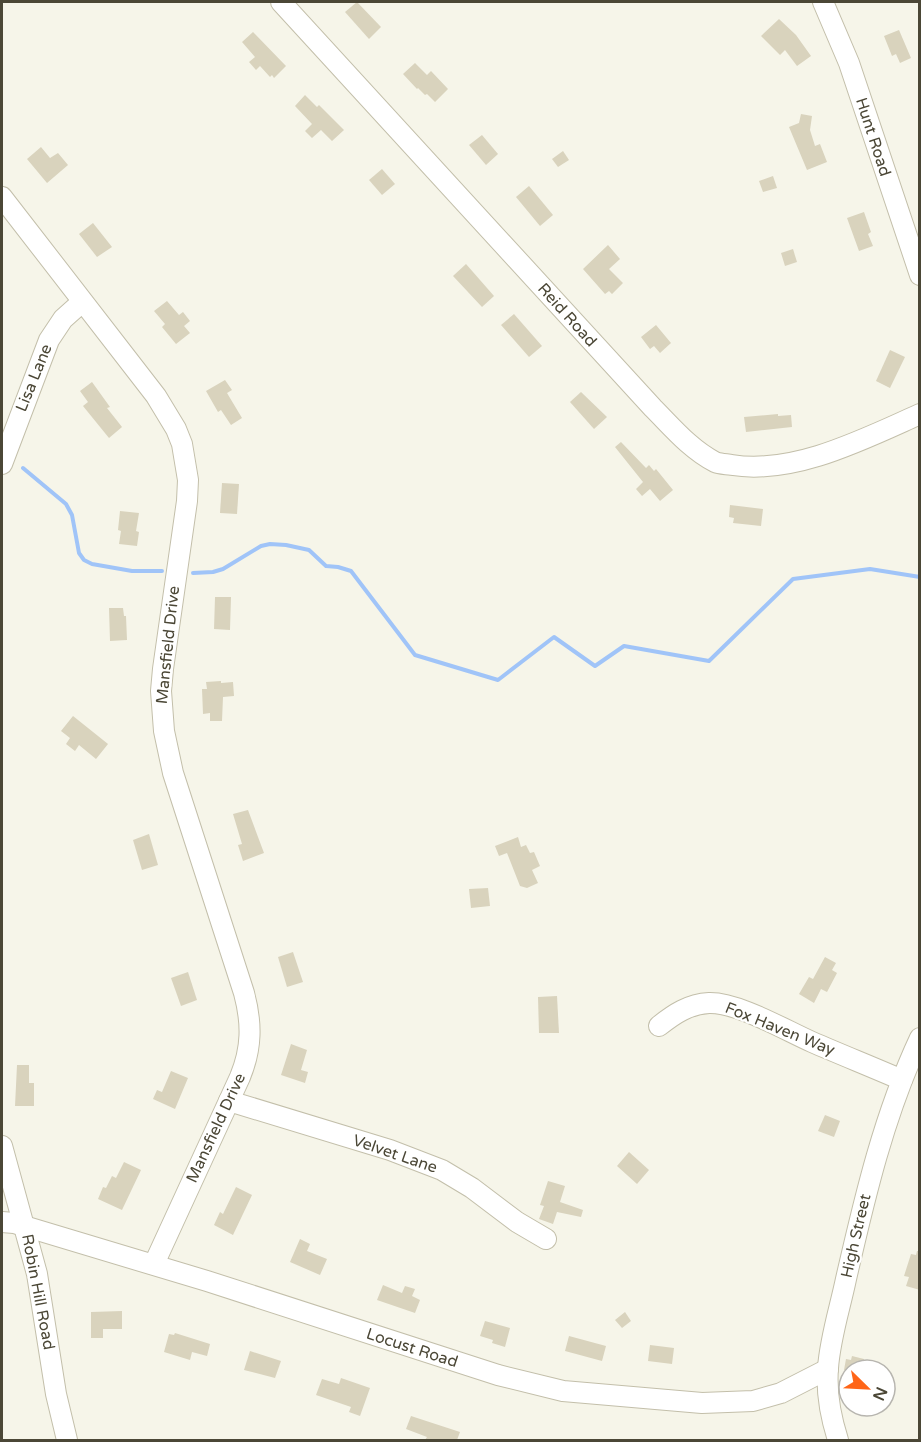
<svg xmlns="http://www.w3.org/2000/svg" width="921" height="1442" viewBox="0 0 921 1442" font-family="'Varela Round',sans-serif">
<rect width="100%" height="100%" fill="#f6f5e9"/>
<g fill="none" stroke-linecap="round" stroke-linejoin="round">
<g stroke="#a0c4f8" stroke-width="4">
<path d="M23,468l43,36 6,11 7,38 5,7 8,4 40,7h30"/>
<path d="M193,573l20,-1 10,-3 38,-23 9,-2 16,1 23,5 17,16 12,1 13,4 64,84 83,25 56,-43 41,29 29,-20 85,15 84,-82 77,-10 50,8"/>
</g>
</g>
<g fill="#d9d3bd">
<path d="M357,2l24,25 -12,12 -24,-27z"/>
<path d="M779,19l17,16 15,21 -14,10 -12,-16 -5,5 -19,-19z"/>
<path d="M899,30l12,28 -11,5 -4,-9 -4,2 -8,-20z"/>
<path d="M253,32l33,34 -12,12 -2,-3 -2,2 -10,-11 -4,4 -7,-8 6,-5 -13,-15z"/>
<path d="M415,63l12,12 4,-4 17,18 -13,13 -8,-8 -2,1 -7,-7 -1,1 -14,-15z"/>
<path d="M305,95l12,12 2,-2 25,25 -12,11 -11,-11 -9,8 -7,-7 7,-7 -17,-18z"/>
<path d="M801,114l11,2 -2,14 5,16 5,-2 7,18 -20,8 -18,-43 10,-4z"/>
<path d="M482,135l16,19 -12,11 -17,-20z"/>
<path d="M41,147l9,11 8,-5 10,12 -21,18 -20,-24z"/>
<path d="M563,151l6,9 -11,7 -6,-8z"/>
<path d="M382,169l13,15 -13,11 -13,-15z"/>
<path d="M773,176l4,12 -14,4 -4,-11z"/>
<path d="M529,186l24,29 -13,11 -24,-29z"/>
<path d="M864,212l7,20 -3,2 5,12 -14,5 -12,-33z"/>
<path d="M93,223l19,24 -15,10 -18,-23z"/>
<path d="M608,245l12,14 -11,10 14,14 -11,11 -3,-3 -4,3 -22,-25z"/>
<path d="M793,249l4,13 -12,4 -4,-13z"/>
<path d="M466,264l28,32 -12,11 -29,-31z"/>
<path d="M167,301l12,14 4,-3 7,9 -6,5 6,7 -14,11 -14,-17 3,-3 -11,-13z"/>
<path d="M514,314l28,32 -13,11 -28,-32z"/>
<path d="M656,325l15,18 -11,10 -6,-7 -4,3 -9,-12z"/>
<path d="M890,350l15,7 -15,31 -14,-7z"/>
<path d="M225,380l7,10 -5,3 15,25 -11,7 -10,-15 -3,2 -12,-21z"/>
<path d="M92,382l18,25 -3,1 15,19 -13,11 -26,-32 5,-4 -8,-11z"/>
<path d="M581,392l26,25 -13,12 -24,-27z"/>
<path d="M778,414v2l13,-1 1,12 -46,5 -2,-15z"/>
<path d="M621,442l25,26 3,-3 5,6 2,-2 17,21 -13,11 -10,-12 -8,7 -6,-7 7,-7 -28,-35z"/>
<path d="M222,483l17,1 -2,30 -17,-1z"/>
<path d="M730,505l33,4 -2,17 -28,-3 1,-5 -5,-1z"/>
<path d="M120,511l19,2 -3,18 3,1 -2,14 -18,-2 2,-13 -3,-1z"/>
<path d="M215,597h16l-1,33 -16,-1z"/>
<path d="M109,608h14l1,8h2l1,24 -17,1z"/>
<path d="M221,681v2l12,-1 1,14 -11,1 -1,24h-12v-8l-7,1 -1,-25h5l-1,-7z"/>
<path d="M73,716l35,28 -12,15 -17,-14 -4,6 -9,-7 4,-6 -9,-7z"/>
<path d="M248,810l16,43 -21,8 -5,-16 4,-1 -9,-30z"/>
<path d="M149,834l9,31 -16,5 -9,-30z"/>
<path d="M518,837l3,10 5,-2 4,8 4,-1 6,14 -8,4 6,13 -11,5 -7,-2 -13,-33 -8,3 -4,-10z"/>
<path d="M488,888l2,18 -19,2 -2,-19z"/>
<path d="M293,952l10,30 -16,5 -9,-30z"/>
<path d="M825,957l11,6 -4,7 5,3 -10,19 -6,-3 -7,14 -15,-9 10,-17 4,2z"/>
<path d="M188,972l9,28 -16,6 -10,-28z"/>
<path d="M557,996l2,37h-20l-1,-36z"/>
<path d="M291,1044l16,6 -6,20 7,2 -3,11 -24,-8z"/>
<path d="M17,1065h12v18h5v23h-19z"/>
<path d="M171,1071l17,7 -13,31 -22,-10 4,-9 5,2z"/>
<path d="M825,1115l15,6 -6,16 -16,-6z"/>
<path d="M629,1152l20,18 -12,14 -20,-18z"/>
<path d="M124,1162l17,8 -19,40 -24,-11 5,-12 3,1 6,-12 4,2z"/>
<path d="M548,1181l17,5 -5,16 23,8 -2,7 -24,-5 -4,12 -14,-5 5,-13 -4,-1z"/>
<path d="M236,1187l16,8 -19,40 -19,-10 6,-13 3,2z"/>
<path d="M300,1239l10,5 -3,7 20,8 -7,16 -30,-13z"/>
<path d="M917,1251h3v39l-14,-4 3,-9 -5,-1 7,-22 5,1z"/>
<path d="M383,1285l19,8 3,-7 10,3 -3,7 8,4 -5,13 -38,-13z"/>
<path d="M122,1311v18h-19v9h-12v-26z"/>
<path d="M625,1312l6,9 -9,7 -7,-8z"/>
<path d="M485,1321l25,7 -5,19 -13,-4 1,-3 -13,-4z"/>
<path d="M175,1333l35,11 -3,12 -15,-4 -2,8 -26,-8 5,-18 5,1z"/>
<path d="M569,1336l37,10 -4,15 -37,-10z"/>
<path d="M650,1345l24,3 -2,16 -24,-3z"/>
<path d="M250,1351l31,10 -6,17 -31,-8z"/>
<path d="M852,1356l12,3v4l11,2 -1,5h-30l2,-11 5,1z"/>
<path d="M341,1378l29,10 -10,28 -11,-4 2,-5 -35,-12 6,-16 17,5z"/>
<path d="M411,1416l49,16 -3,8h-32l2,-3 -21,-8z"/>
</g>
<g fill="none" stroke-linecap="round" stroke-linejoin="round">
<defs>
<g id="minor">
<path d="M281,2l372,406c19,19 37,41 62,54 5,2 11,2 17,3 62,10 132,-26 188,-51"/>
<path d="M823,2l26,61 71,212"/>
<path d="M2,197l154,199 20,33 6,15 6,36 -1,21 -24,168 -2,22 3,40 9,42 71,220c8,30 8,55 -4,84l-86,187"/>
<path d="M2,464l47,-124 14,-21 19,-17"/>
<path d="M659,1026c15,-12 30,-22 50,-23 28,-1 76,27 103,39 30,13 60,25 90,38"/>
<path d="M229,1101l161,49 52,20 30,18 45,34 29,17"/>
<path d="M2,1146l35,128 19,120 11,46"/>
<path d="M2,1222l12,1 193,58 291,94 65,16 139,12 51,-2 28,-8 47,-24"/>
<path d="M838,1440c-7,-22 -12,-48 -10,-72 2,-30 12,-60 18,-89 19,-83 38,-164 74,-241"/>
</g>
</defs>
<use href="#minor" stroke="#c3bfaa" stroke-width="22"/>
<use href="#minor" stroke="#fff" stroke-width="20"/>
</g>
<g text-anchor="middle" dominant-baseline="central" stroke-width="4.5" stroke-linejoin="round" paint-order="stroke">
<g font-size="16" fill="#4b4736" stroke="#fff">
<text transform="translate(873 137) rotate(72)">Hunt Road</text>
<text transform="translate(567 315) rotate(48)">Reid Road</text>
<text transform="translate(34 378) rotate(-68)">Lisa Lane</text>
<text transform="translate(168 645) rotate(-84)">Mansfield Drive</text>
<text transform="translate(780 1029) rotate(22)">Fox Haven Way</text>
<text transform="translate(216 1128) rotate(-65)">Mansfield Drive</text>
<text transform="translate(395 1154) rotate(19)">Velvet Lane</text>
<text transform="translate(856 1236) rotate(-77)">High Street</text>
<text transform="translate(38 1292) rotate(79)">Robin Hill Road</text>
<text transform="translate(412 1348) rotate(18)">Locust Road</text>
</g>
</g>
<rect width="921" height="1442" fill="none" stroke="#4b4736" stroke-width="6"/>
<g transform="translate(867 1388) rotate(114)"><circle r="28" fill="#ffffff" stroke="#b7b5af" stroke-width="1.5"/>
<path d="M0-4.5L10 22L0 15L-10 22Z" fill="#ff6517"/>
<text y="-9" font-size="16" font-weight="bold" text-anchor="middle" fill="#4b4736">N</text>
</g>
</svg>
